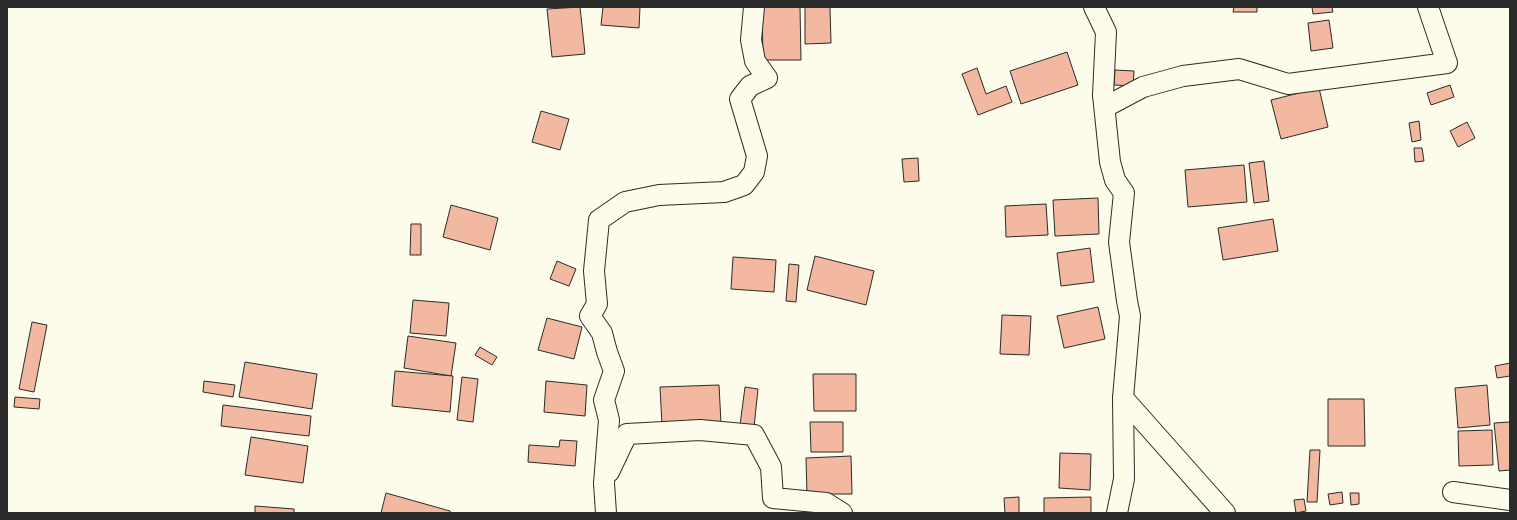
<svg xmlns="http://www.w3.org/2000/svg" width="1517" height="520" viewBox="0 0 1517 520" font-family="'Space Grotesk',sans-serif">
<rect width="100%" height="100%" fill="#fdfbea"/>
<g fill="#f2b8a0" stroke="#2b2b2b">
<path d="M580,7l5,47 -33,3 -5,-48z"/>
<path d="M603,7h37l-1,21 -38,-3z"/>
<path d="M762,7h38l1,53h-38z"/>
<path d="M805,7h25l1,36 -26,1z"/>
<path d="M1234,7h23v5h-24z"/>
<path d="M1312,7h20l1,5 -20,2z"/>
<path d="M1329,20l4,28 -22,3 -3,-28z"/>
<path d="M1067,52l11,33 -57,19 -11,-33z"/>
<path d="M977,68l9,26 20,-8 6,16 -34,13 -16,-41z"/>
<path d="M1115,70l19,1 -1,15 -19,-1z"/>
<path d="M1450,85l4,12 -23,8 -4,-12z"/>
<path d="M1319,88l9,39 -47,12 -10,-39z"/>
<path d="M541,111l28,8 -9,31 -28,-8z"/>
<path d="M1419,121l2,19 -9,2 -3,-19z"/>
<path d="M1467,122l8,16 -17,9 -8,-16z"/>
<path d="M1414,148h8l2,13 -9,1z"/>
<path d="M918,158l1,23 -15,1 -2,-23z"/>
<path d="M1264,161l5,40 -15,2 -5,-40z"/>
<path d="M1244,165l3,37 -59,5 -3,-37z"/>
<path d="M1098,198l1,36 -44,2 -2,-36z"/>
<path d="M1046,204l2,31 -42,2 -1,-31z"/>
<path d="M451,205l47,13 -8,32 -47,-13z"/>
<path d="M1273,219l5,32 -55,9 -5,-32z"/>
<path d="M411,224h10v31h-11z"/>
<path d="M1090,248l4,34 -33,4 -4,-33z"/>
<path d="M815,256l59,15 -8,34 -59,-15z"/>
<path d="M733,257l43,3 -2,32 -43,-3z"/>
<path d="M557,261l19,8 -7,17 -19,-7z"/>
<path d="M789,264l10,1 -3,37 -10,-1z"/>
<path d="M413,300l36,3 -3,33 -36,-3z"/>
<path d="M1098,307l7,32 -41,9 -7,-32z"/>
<path d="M1002,315l29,1 -2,39 -29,-1z"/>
<path d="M547,318l35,9 -8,32 -36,-9z"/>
<path d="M32,322l15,3 -13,67 -15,-3z"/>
<path d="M408,336l48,7 -5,33 -47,-8z"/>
<path d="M480,347l17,10 -5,8 -17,-10z"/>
<path d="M245,362l72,12 -5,35 -73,-12z"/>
<path d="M1510,363v13l-13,2 -2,-12z"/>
<path d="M395,371l58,5 -3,36 -58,-6z"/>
<path d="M813,374h43v37h-42z"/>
<path d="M462,377l16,2 -5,43 -16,-2z"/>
<path d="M204,381l31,4 -2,12 -30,-5z"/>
<path d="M546,381l41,4 -2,31 -41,-4z"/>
<path d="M719,385l2,38 -59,2 -2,-38z"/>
<path d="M1487,385l3,40 -32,3 -3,-40z"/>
<path d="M745,387l13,2 -4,38 -14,-2z"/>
<path d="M15,397l25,2 -1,10 -25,-2z"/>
<path d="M1328,399h36l1,47h-37z"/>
<path d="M223,405l88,11 -2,20 -88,-10z"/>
<path d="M810,422h33v30h-32z"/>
<path d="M1510,422v48l-11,1 -5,-48z"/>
<path d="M1492,430l1,35 -34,1 -1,-35z"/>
<path d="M251,437l57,9 -5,37 -58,-8z"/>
<path d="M560,440l17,1 -2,25 -47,-4 1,-17 30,2z"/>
<path d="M1310,450h10l-3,52h-10z"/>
<path d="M1060,453l31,1 -1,36 -31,-2z"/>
<path d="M851,456l1,38h-45l-1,-36z"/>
<path d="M1342,492l1,11 -13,2 -2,-11z"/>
<path d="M386,493l64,18v2h-69z"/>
<path d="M1350,493h9v11l-8,1z"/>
<path d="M1019,497v16h-14l-1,-15z"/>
<path d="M1091,497v16h-47v-15z"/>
<path d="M1304,499l2,12 -10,2 -2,-13z"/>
<path d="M255,506l39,3v4h-39z"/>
</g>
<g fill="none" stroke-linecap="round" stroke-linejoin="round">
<defs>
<g id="street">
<path d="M1094,7l12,25 -3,63 6,10 34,-18 40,-11 56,-7 49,15 159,-21 -19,-56"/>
<path d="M1103,95l7,67 5,18 9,13 -5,49 8,59 3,15 -7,82 1,81 -7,34"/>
<path d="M1123,398l102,115"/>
<path d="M609,472l18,-38 73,-4 54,5 17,32 2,31 53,5 16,10"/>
<path d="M1453,492l57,8"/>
<path d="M606,513l-2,-30 5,-63 -5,-20 10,-29 -7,-19 -5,-19 -12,-17 7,-12 -3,-33 5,-51 26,-18 34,-7 65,-3 20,-7 10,-13 3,-16 -17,-57 10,-13 17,-8 -12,-17 -4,-21 3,-33"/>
</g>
</defs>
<use href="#street" stroke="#2b2b2b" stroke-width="22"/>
<use href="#street" stroke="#fdfbea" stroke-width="20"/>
</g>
<rect width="1517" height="520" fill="none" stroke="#2b2b2b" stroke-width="16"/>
</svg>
